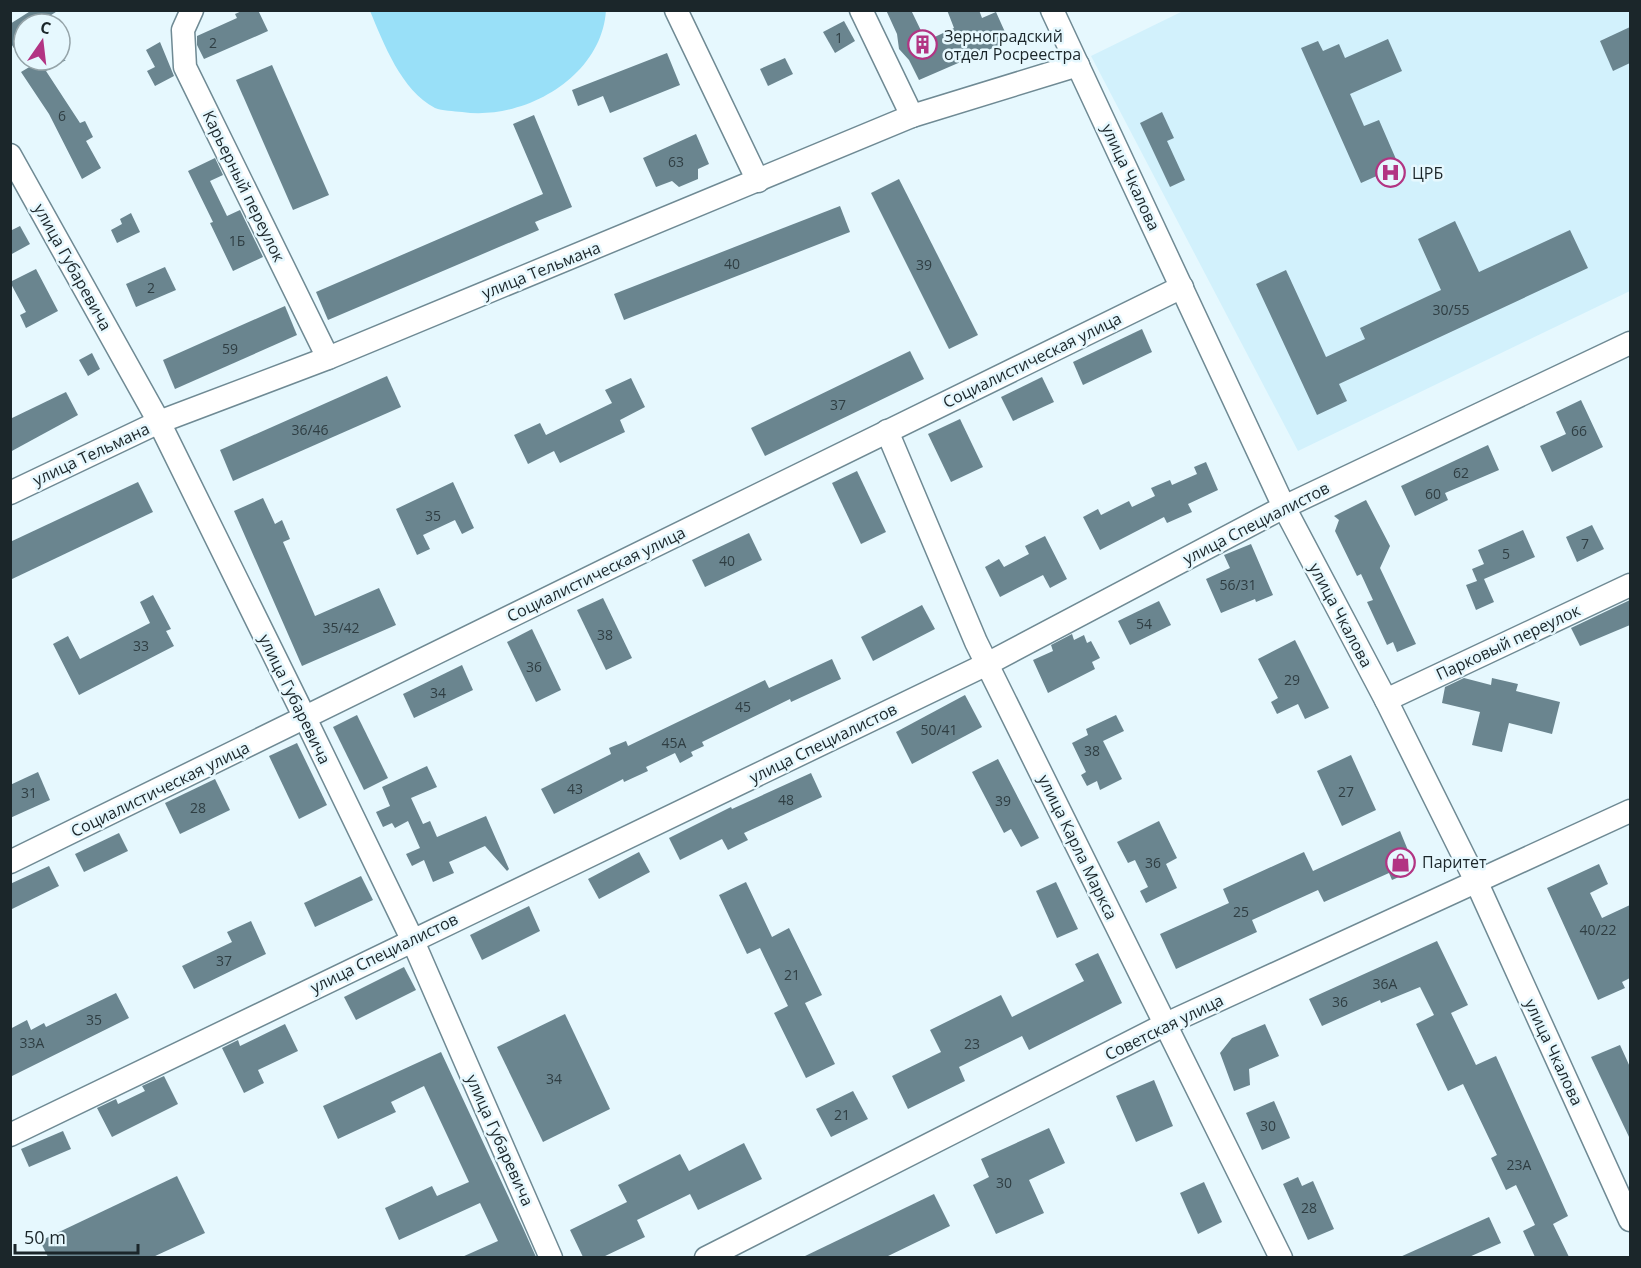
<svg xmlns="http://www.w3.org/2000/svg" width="1641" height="1268" viewBox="0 0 1641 1268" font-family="'Open Sans',sans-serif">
<rect width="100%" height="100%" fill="#e6f8fe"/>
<path fill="#d2f1fc" d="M1183,11h447v280l-332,160 -207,-395z"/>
<path fill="#99e0f8" d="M606,10c-4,67 -82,111 -144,102 -8,-1 -20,-1 -27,-4 -34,-18 -51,-64 -65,-97z"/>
<g fill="#6a858f">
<path d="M32,10h27l-22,14h-13v40l-14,-22v-18z"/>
<path d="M244,10h14l10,21 -64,28 -7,-14v-9l40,-18 -2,-4z"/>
<path d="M886,10h25l15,31 28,-13 -7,-18h32l3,8 14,-6 13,29 -90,39 -10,-20 -10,-11 -2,-15z"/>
<path d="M844,21l11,20 -20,12 -12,-21z"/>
<path d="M1630,27v36l-17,8 -13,-30z"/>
<path d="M1388,39l14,32 -52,23 14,32 15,-6 20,46 -38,17 -60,-135 17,-7 5,10 16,-7 6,14z"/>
<path d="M160,42l14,34 -19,10 -8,-15 8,-4 -9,-17z"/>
<path d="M667,53l13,32 -70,28 -7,-17 -25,10 -6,-16z"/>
<path d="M785,58l8,16 -25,12 -8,-17z"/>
<path d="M41,60h25l-20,11 34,52 5,-2 8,16 -7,4 15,27 -19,11 -33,-65 -28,-42z"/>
<path d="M272,65l57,130 -36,15 -57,-130z"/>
<path d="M1162,112l12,26 -7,3 18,39 -15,7 -30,-64z"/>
<path d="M534,115l38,92 -37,15 4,8 -211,90 -12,-28 227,-98 -30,-70z"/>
<path d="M696,134l13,30 -11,5v10l-19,8 -7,-6 -16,6 -13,-29z"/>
<path d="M215,158l8,17 -13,6 17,35 13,-6 23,47 -30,14 -23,-48 3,-1 -25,-51z"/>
<path d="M899,179l79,156 -29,14 -78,-156z"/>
<path d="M840,206l10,26 -226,88 -10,-26z"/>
<path d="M131,213l9,19 -23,11 -6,-13 11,-6 -2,-5z"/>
<path d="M1455,221l24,51 91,-42 18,38 -249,116 8,17 -30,14 -61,-131 30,-14 40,87 39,-18 -5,-11 81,-38 -23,-51z"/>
<path d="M20,226l10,18 -20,11v-24z"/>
<path d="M165,267l11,23 -40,17 -10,-23z"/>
<path d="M36,269l22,42 -32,17 -6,-13 6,-3 -16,-30z"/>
<path d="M285,306l12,29 -122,54 -12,-29z"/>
<path d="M1142,329l10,23 -69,33 -10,-23z"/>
<path d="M910,351l14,28 -159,77 -14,-28z"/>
<path d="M92,353l8,16 -12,7 -9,-16z"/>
<path d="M387,376l14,31 -168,74 -13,-31z"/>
<path d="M1042,377l12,25 -41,19 -12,-24z"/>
<path d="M631,378l14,29 -25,13 5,12 -65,31 -6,-12 -26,13 -14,-29 26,-12 6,12 66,-32 -7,-13z"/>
<path d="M66,392l12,23 -68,37v-33z"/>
<path d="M1581,400l22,47 -51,25 -12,-26 26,-12 -10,-22z"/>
<path d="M960,419l23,48 -32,15 -23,-48z"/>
<path d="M1488,445l11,25 -54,23 3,7 -33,16 -14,-30z"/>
<path d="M1206,462l12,28 -30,14 4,8 -25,11 -3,-6 -64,33 -17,-33 15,-8 3,6 28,-14 3,6 23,-11 -4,-8 19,-8 2,5 25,-11 -3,-7z"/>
<path d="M857,471l29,61 -25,12 -29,-61z"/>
<path d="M138,482l15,30 -143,68v-38z"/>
<path d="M453,482l21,46 -12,6 -7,-14 -32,15 7,14 -13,6 -21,-46z"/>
<path d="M263,498l12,26 7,-4 8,19 -7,3 32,74 64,-28 17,37 -94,41 -68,-155z"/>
<path d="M1366,500l24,46 -10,22 36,76 -19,8 -4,-10 -6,3 -20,-43 6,-2 -12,-26 -4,2 -22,-45 4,-11 -5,-4z"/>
<path d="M1592,525l12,24 -27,13 -11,-25z"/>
<path d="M1523,530l12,27 -51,22 10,23 -18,8 -10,-25 11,-4 -5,-12 12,-5 -6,-14z"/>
<path d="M749,533l13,27 -57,27 -13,-27z"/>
<path d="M1045,536l22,43 -17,9 -7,-13 -43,22 -15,-30 14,-8 5,8 25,-13 -4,-8z"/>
<path d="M1251,544l22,51 -17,7 -1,-3 -34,14 -15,-34 24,-11 -6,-13z"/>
<path d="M153,595l18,34 -5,2 8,15 -95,49 -26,-51 15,-8 12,23 70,-36 -10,-21z"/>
<path d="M603,598l29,60 -26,12 -29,-60z"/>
<path d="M1630,600v25l-50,21 -9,-18z"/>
<path d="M1159,601l12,24 -41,20 -12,-24z"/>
<path d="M922,605l13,24 -62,32 -12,-24z"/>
<path d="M532,629l29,61 -25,12 -29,-60z"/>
<path d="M1072,634l2,6 10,-5 3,8 4,-2 9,17 -8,4 3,7 -47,24 -15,-33 20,-9 -2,-6z"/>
<path d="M1295,640l34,68 -24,11 -7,-15 -21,10 -6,-12 7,-4 -20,-39z"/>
<path d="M832,659l9,20 -50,23 -1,-3 -88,43 2,4 -13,6 2,4 -13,7 -5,-10 -29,14 2,4 -24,11 -1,-3 -69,35 -13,-25 70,-35 -2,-6 17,-7 2,5 137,-66 4,8z"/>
<path d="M462,665l11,25 -59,28 -11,-24z"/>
<path d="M1464,678l27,7 1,-7 26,6 -2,7 44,11 -8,32 -43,-11 -7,29 -30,-7 8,-33 -38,-9 3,-16z"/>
<path d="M965,695l17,32 -70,37 -16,-32z"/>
<path d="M357,715l31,63 -24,12 -31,-63z"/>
<path d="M1116,715l8,16 -21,10 19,38 -22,11 -3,-9 -10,5 -6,-11 5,-3 -14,-29 16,-8 -2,-6z"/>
<path d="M297,743l30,62 -28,14 -30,-63z"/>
<path d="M1351,755l25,55 -34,16 -25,-55z"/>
<path d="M998,759l41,79 -18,9 -10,-18 -7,4 -32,-61z"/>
<path d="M427,766l10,21 -26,11 12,26 7,-3 7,16 49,-21 23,53 -2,2 -22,-25 -36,16 5,11 -21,9 -9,-22 -12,6 -6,-12 14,-6 -12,-27 -13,7 -3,-5 -9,4 -7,-15 14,-6 -8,-19z"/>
<path d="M38,772l12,28 -40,18v-33z"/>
<path d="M811,773l11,24 -78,36 4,7 -20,10 -6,-11 -42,21 -11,-22 62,-31 1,2z"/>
<path d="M215,779l15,31 -50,24 -15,-31z"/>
<path d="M1159,821l18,37 -11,6 11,24 -31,15 -6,-12 8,-4 -13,-27 -7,3 -11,-21z"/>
<path d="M1400,831l12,29 -4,13 -16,7 -3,-7 -65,29 -6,-12 -66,30 5,12 -81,37 -16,-35 69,-31 -6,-14 81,-37 9,19z"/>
<path d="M119,833l9,18 -44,21 -9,-18z"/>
<path d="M639,852l11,20 -51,27 -11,-20z"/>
<path d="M1599,864l9,20 -18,9 12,25 28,-13v73l-8,4 3,6 -27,12 -51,-112z"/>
<path d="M49,866l10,20 -49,24v-26z"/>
<path d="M361,876l12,24 -58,27 -11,-24z"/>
<path d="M746,882l26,55 17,-9 33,67 -17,8 30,61 -29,14 -32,-65 14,-7 -28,-58 -13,6 -28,-59z"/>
<path d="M1056,882l22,47 -21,9 -21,-47z"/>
<path d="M529,906l11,25 -58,29 -12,-25z"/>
<path d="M251,921l15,33 -72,35 -12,-23 50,-24 -5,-10z"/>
<path d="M1437,941l31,64 -17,8 25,52 20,-9 72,160 -15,8 16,33h-34l-12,-26 12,-6 -19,-40 -10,5 -15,-32 6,-3 -34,-71 -15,7 -32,-67 18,-9 -14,-28 -39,16 -1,-3 -58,26 -13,-27z"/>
<path d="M1098,953l24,50 -93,47 -7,-14 -63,31 6,14 -57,28 -16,-33 49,-24 -11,-22 71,-35 11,22 72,-36 -9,-17z"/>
<path d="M404,967l12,23 -60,30 -12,-23z"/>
<path d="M116,993l13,25 -119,59v-48l17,-9 4,10 13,-7 2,4z"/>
<path d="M565,1014l45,95 -67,33 -46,-95z"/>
<path d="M285,1024l13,27 -40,19 6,13 -20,10 -22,-45 16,-8 2,6z"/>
<path d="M1265,1024l14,32 -30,13 1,16 -16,6 -14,-38 12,-15z"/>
<path d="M1620,1045l10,22v72l-39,-82z"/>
<path d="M441,1052l82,176 13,29h-74l36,-16 -18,-38 -81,37 -14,-32 47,-22 5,10 32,-14 -45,-96 -33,16 5,10 -58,27 -15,-33z"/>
<path d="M164,1076l14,28 -66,33 -15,-29 19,-9 2,5 27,-13 -3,-5z"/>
<path d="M1154,1080l19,46 -37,16 -20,-46z"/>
<path d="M853,1091l15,28 -37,18 -15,-28z"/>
<path d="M1274,1101l16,37 -28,12 -16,-37z"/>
<path d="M1049,1128l16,35 -36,17 15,33 -48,21 -23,-49 16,-8 -8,-18z"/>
<path d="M63,1131l8,18 -42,18 -8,-18z"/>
<path d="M744,1143l18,36 -64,31 -8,-16 -53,26 8,17 -42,20h-20l-13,-27 57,-28 -9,-17 62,-31 9,17z"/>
<path d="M177,1176l28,57 -52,24h-105l-8,-16z"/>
<path d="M1298,1177l4,9 11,-5 21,48 -26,11 -25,-56z"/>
<path d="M1204,1182l18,40 -24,12 -18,-41z"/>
<path d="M934,1194l16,32 -64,31h-83z"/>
<path d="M1489,1217l12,26 -32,14h-69z"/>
</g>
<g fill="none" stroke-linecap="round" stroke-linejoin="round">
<defs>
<g id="minor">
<path d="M192,10l-9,20 2,37 143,291"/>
<path d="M676,10l82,171"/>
<path d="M861,10l51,106"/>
<path d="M1052,10l232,497 102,193 90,181 154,339"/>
<path d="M10,155l149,267 146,296 107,221 139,319"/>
<path d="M887,431l89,211 305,616"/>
<path d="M10,493l149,-71 169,-64 584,-242 166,-51"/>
<path d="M1386,700l244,-115"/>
<path d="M10,862l1172,-575"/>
<path d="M10,1135l977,-471 297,-157 346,-164"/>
<path d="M706,1258l460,-234 464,-213"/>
</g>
</defs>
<use href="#minor" stroke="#6f8a94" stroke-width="25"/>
<use href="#minor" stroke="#fff" stroke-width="22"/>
</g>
<defs>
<symbol id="building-ring" viewBox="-11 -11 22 22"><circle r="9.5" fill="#e6f8fe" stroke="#b23483" stroke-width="1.5"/><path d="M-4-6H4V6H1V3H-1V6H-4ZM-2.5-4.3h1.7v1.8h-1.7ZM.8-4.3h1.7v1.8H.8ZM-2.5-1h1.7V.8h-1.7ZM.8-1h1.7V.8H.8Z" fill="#b23483"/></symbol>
<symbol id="hospital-ring" viewBox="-11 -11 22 22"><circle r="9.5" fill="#e6f8fe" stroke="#b23483" stroke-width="1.5"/><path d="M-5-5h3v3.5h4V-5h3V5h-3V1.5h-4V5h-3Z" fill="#b23483"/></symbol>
<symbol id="shop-ring" viewBox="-11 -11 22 22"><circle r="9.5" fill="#e6f8fe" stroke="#b23483" stroke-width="1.5"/><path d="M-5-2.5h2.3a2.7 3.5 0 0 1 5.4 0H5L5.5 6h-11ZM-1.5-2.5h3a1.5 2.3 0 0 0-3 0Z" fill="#b23483"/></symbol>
</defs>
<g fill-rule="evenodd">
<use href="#building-ring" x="906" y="28" width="33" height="33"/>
<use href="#hospital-ring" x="1374" y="156" width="33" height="33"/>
<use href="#shop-ring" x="1384" y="846" width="33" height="33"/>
</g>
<g text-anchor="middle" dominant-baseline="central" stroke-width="5" stroke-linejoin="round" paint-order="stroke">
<g font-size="14" fill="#2f3e43">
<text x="839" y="37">1</text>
<text x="213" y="42">2</text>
<text x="62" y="115">6</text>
<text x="676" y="161">63</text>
<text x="237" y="240">1Б</text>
<text x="732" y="263">40</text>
<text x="924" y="264">39</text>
<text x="151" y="287">2</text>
<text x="1451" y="309">30/55</text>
<text x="230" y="348">59</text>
<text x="838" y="404">37</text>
<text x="310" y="429">36/46</text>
<text x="1579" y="430">66</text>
<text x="1461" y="472">62</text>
<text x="1433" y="493">60</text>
<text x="433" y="515">35</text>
<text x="1585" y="543">7</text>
<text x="1506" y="553">5</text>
<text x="727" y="560">40</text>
<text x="1238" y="584">56/31</text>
<text x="1144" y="623">54</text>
<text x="341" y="627">35/42</text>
<text x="605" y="634">38</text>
<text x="141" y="645">33</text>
<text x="534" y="666">36</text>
<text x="1292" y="679">29</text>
<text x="438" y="692">34</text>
<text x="743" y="706">45</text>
<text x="939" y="729">50/41</text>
<text x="674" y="742">45А</text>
<text x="1092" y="750">38</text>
<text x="575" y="788">43</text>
<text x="1346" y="791">27</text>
<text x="29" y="792">31</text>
<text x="786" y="799">48</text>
<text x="1003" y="800">39</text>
<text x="198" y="807">28</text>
<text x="1153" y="862">36</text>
<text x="1241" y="911">25</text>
<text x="1598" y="929">40/22</text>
<text x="224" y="960">37</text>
<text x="792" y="974">21</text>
<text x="1385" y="983">36А</text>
<text x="1340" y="1001">36</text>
<text x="94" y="1019">35</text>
<text x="32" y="1042">33А</text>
<text x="972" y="1043">23</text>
<text x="554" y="1078">34</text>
<text x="842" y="1114">21</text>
<text x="1268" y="1125">30</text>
<text x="1519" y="1164">23А</text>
<text x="1004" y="1182">30</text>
<text x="1309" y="1207">28</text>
</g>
<g font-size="16" fill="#1b262a" stroke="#e6f8fe" text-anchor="start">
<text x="944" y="36">Зерноградский<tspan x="944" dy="18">отдел Росреестра</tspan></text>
<text x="1412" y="173">ЦРБ</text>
<text x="1422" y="862">Паритет</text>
</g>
<g font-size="16" fill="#1b262a" stroke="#e6f8fe">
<text transform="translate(1131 177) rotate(65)">улица Чкалова</text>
<text transform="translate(244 186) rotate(64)">Карьерный переулок</text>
<text transform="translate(73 267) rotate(61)">улица Губаревича</text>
<text transform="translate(541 270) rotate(-22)">улица Тельмана</text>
<text transform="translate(1032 360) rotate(-26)">Социалистическая улица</text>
<text transform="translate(91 454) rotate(-25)">улица Тельмана</text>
<text transform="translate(1256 523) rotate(-27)">улица Специалистов</text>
<text transform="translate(596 574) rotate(-26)">Социалистическая улица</text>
<text transform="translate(1341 615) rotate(62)">улица Чкалова</text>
<text transform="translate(1508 642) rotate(-25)">Парковый переулок</text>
<text transform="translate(295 699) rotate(64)">улица Губаревича</text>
<text transform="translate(823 743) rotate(-26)">улица Специалистов</text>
<text transform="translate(160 789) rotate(-26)">Социалистическая улица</text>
<text transform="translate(1078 847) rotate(64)">улица Карла Маркса</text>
<text transform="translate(384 953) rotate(-26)">улица Специалистов</text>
<text transform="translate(1164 1027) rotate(-26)">Советская улица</text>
<text transform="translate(1554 1052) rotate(65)">улица Чкалова</text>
<text transform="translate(500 1140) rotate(66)">улица Губаревича</text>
</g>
</g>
<rect width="1641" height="1268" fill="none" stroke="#1b262a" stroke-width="24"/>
<g transform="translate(42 42) rotate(14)"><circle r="28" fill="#e6f8fe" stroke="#95a4a9" stroke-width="1.5"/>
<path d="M0-4.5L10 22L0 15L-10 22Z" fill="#b23483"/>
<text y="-9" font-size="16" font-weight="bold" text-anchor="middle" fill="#1b262a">С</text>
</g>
<path d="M15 1244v9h123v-9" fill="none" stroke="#1b262a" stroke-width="3"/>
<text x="24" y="1244" font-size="18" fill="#1b262a" stroke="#e6f8fe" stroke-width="4.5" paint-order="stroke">50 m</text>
</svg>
